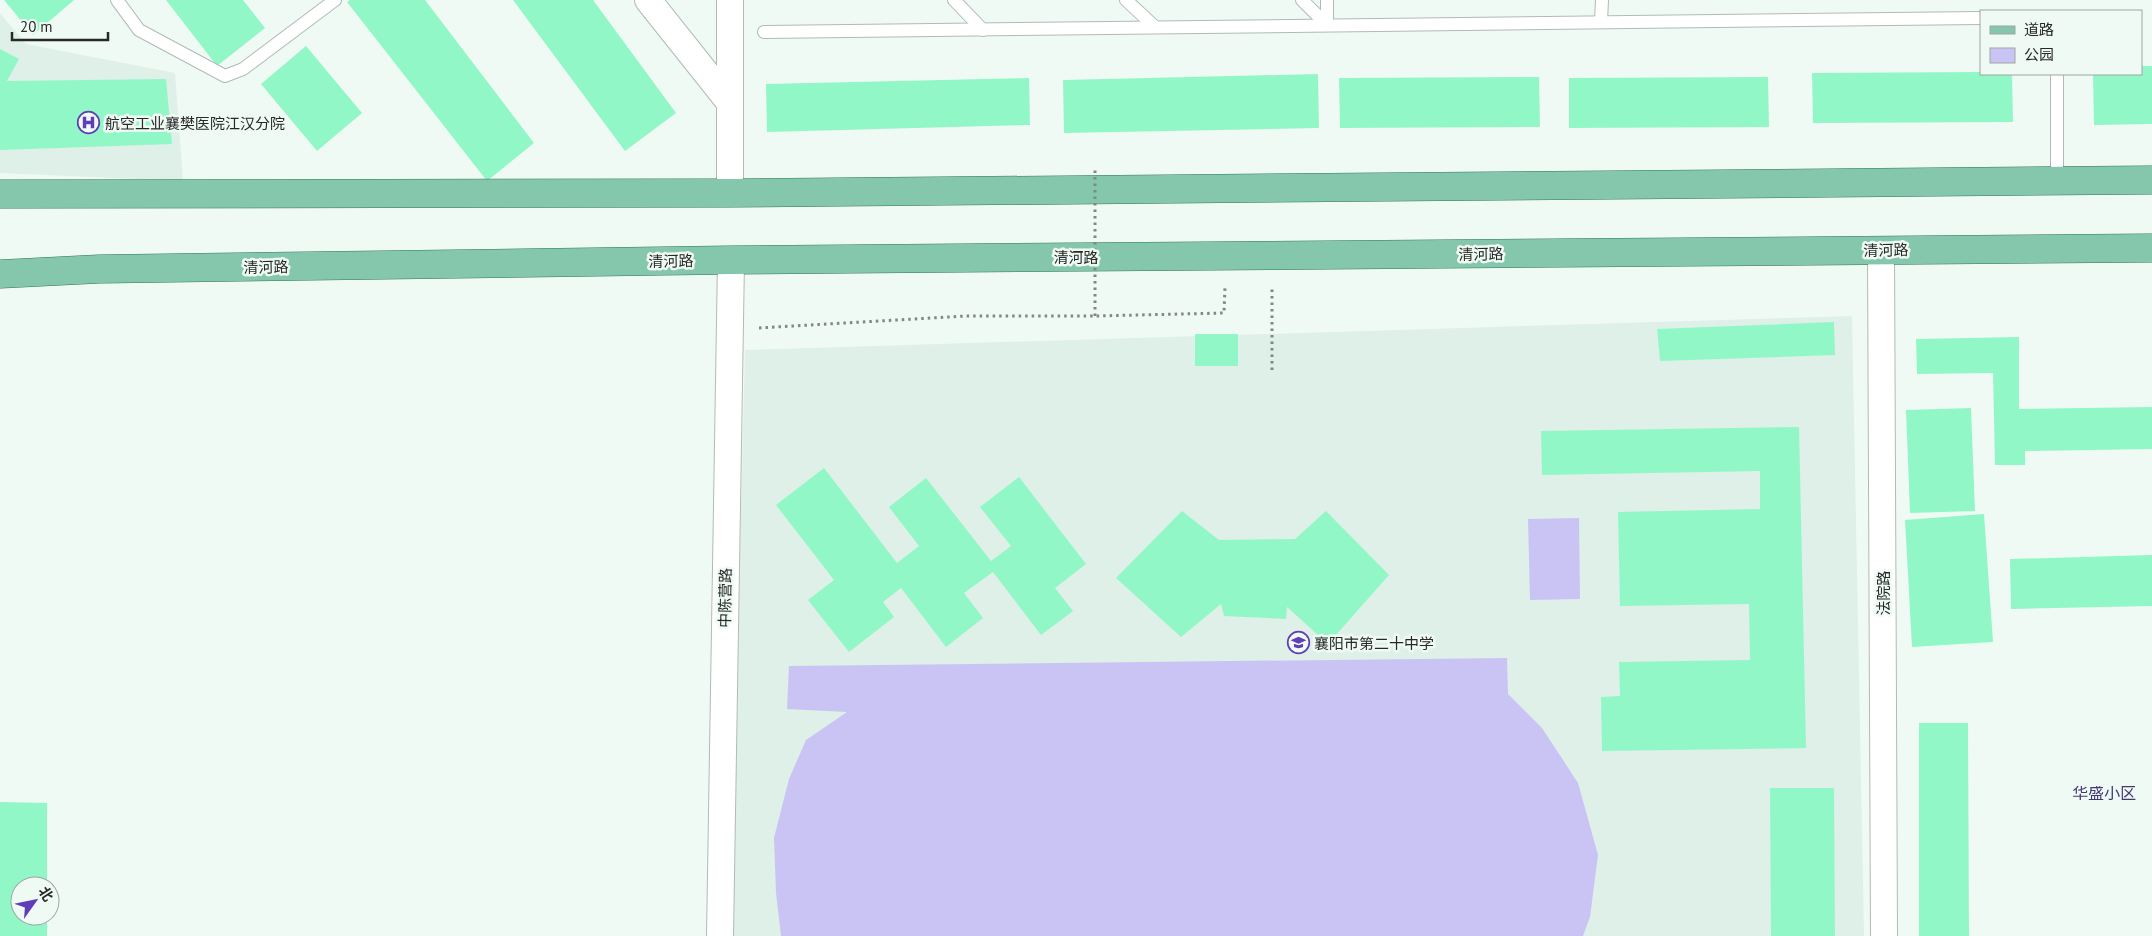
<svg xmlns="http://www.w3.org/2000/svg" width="2152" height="936" viewBox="0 0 2152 936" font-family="'PT Sans','Noto Sans SC',sans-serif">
<rect width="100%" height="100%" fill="#f0faf5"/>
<g fill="#def0e7">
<path d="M0,13l26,31 149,29 8,108 -183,-8z"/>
<path d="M1852,316l12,620h-1133l14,-586z"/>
</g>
<g fill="#cac4f5">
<path d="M1579,518l1,81 -50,1 -2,-81z"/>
<path d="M1507,658l1,36 34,34 36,55 20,72 -8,62 -7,19h-802l-5,-43 -2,-55 15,-59 17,-39 41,-28 -60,-3 2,-43z"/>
</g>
<g fill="#92f7c7">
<path d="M4,0h70l-41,35z"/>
<path d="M166,0h77l22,28 -48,38z"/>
<path d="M350,0h75l109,143 -47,38 -140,-179z"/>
<path d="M513,0h80l83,113 -51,38z"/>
<path d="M306,46l56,67 -45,38 -56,-67z"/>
<path d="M0,49l19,10 -12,22 159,-2 6,65 -172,6z"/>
<path d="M2141,66h11v58l-58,1 -1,-51h48z"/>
<path d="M1981,72v2h31l1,48 -200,1 -1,-50z"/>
<path d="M1318,74l1,54 -255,5 -1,-53z"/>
<path d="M1539,77l1,50 -200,1 -1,-50z"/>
<path d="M1768,77l1,50 -200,1v-50z"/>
<path d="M1029,78l1,47 -263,7 -1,-48z"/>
<path d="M1834,322l1,33 -175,6 -3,-32z"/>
<rect x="1195" y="334" width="43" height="32"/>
<path d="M2019,337v72l133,-2v42l-127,2v14h-30l-2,-92 -76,1 -1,-35z"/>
<path d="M1971,408l4,103 -65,2 -4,-103z"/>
<path d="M1799,427l7,321 -204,3 -1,-54 19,-1 -1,-34 131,-2 -1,-56 -129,2 -2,-94 142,-3v-38l-218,4 -1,-44z"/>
<path d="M824,468l73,95 22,-17 -30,-39 37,-29 65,83 20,-15 -31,-39 39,-30 67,87 -31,24 18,23 -32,24 -48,-63 -29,21 19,25 -37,29 -45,-59 -18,14 11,15 -45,35 -41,-52 26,-20 -58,-75z"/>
<path d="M1182,511l37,29 76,-1 31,-28 63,64 -61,69 -41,-37 -1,12 -62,-3 -3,-12 -40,33 -65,-59z"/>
<path d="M1984,514l9,128 -81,5 -7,-127z"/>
<path d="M2152,555v51l-141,3 -1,-50z"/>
<path d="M1919,723h49l1,213h-50z"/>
<path d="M1770,788h64l1,148h-64z"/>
<path d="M0,802l47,1v83h-27v30h27v20h-47z"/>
</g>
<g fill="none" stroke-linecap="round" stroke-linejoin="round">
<defs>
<g id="lane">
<path d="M117,0l22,30 86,46 18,-7 92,-69"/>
<path d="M954,0l29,30"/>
<path d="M1126,0l29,27"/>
<path d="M1302,0l25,25"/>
<path d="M1601,22l1,-22"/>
<path d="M1327,25v-25"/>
<path d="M764,32l1217,-14"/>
<path d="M2057,181v-107"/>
</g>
<g id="street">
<path d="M648,0l82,103"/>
<path d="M730,0v193"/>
<path d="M1881,250l3,686"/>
<path d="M720,936l11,-676"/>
</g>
<g id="primary">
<path d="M0,194l730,-1 1422,-13"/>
<path d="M0,274l99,-5 632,-9 1421,-12"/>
</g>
</defs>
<use href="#lane" stroke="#b1bbb5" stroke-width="14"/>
<use href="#street" stroke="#b1bbb5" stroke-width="28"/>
<use href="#primary" stroke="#2f775a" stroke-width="29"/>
<g stroke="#818784" stroke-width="3" stroke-dasharray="2.5 4" stroke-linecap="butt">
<path d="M759,328l206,-12h130l129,-3 1,-26"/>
<path d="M1272,370v-84"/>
</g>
<use href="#lane" stroke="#fff" stroke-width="12"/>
<use href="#street" stroke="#fff" stroke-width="26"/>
<use href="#primary" stroke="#85c7ac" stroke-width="28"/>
<path stroke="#818784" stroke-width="3" stroke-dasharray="2.5 4" stroke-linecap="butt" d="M1095,316v-148"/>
</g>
<defs>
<symbol id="hospital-ring" viewBox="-11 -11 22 22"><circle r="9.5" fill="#f0faf5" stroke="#5f3eb7" stroke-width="1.5"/><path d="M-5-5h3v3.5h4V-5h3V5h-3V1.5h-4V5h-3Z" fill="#5f3eb7"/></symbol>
<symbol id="school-ring" viewBox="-11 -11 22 22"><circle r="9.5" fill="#f0faf5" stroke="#5f3eb7" stroke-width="1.5"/><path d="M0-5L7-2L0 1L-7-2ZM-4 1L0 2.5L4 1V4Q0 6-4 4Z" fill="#5f3eb7"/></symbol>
</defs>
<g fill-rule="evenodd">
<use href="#hospital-ring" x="76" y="110" width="25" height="25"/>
<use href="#school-ring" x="1286" y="630" width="25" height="25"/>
</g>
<g text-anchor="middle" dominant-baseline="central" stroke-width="5" stroke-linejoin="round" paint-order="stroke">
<g font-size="15" fill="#262927" stroke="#f0faf5" text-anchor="start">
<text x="105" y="123">航空工业襄樊医院江汉分院</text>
<text x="1314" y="643">襄阳市第二十中学</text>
</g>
<g font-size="15" fill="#262927" stroke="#f0faf5">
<text transform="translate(1886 250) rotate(-1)">清河路</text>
<text transform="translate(1481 254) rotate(-1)">清河路</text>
<text x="1076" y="257">清河路</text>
<text transform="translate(671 261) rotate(-1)">清河路</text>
<text transform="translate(266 267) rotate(-1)">清河路</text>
<text transform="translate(1883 593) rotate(-90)">法院路</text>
<text transform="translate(725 598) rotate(-89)">中陈营路</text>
</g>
<g font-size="16" fill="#443874" stroke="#f0faf5">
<text x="2104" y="793">华盛小区</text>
</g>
</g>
<rect x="1980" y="10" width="162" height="65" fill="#f0faf5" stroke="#9fa6a3"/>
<rect x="1990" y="26" width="25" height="8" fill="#85c7ac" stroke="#9fa6a3"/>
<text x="2024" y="35" font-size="15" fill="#262927">道路</text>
<rect x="1990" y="48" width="25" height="15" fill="#cac4f5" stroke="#9fa6a3"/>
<text x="2024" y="60" font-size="15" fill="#262927">公园</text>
<g transform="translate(35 901) rotate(57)"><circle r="24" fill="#f0faf5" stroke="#9fa6a3"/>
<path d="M0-4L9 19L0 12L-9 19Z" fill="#5f3eb7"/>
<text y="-8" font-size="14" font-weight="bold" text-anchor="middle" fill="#262927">北</text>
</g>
<path d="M12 32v8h96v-8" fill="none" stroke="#262927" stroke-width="2.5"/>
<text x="20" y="32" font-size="15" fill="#262927" stroke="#f0faf5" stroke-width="4" paint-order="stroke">20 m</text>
</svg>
